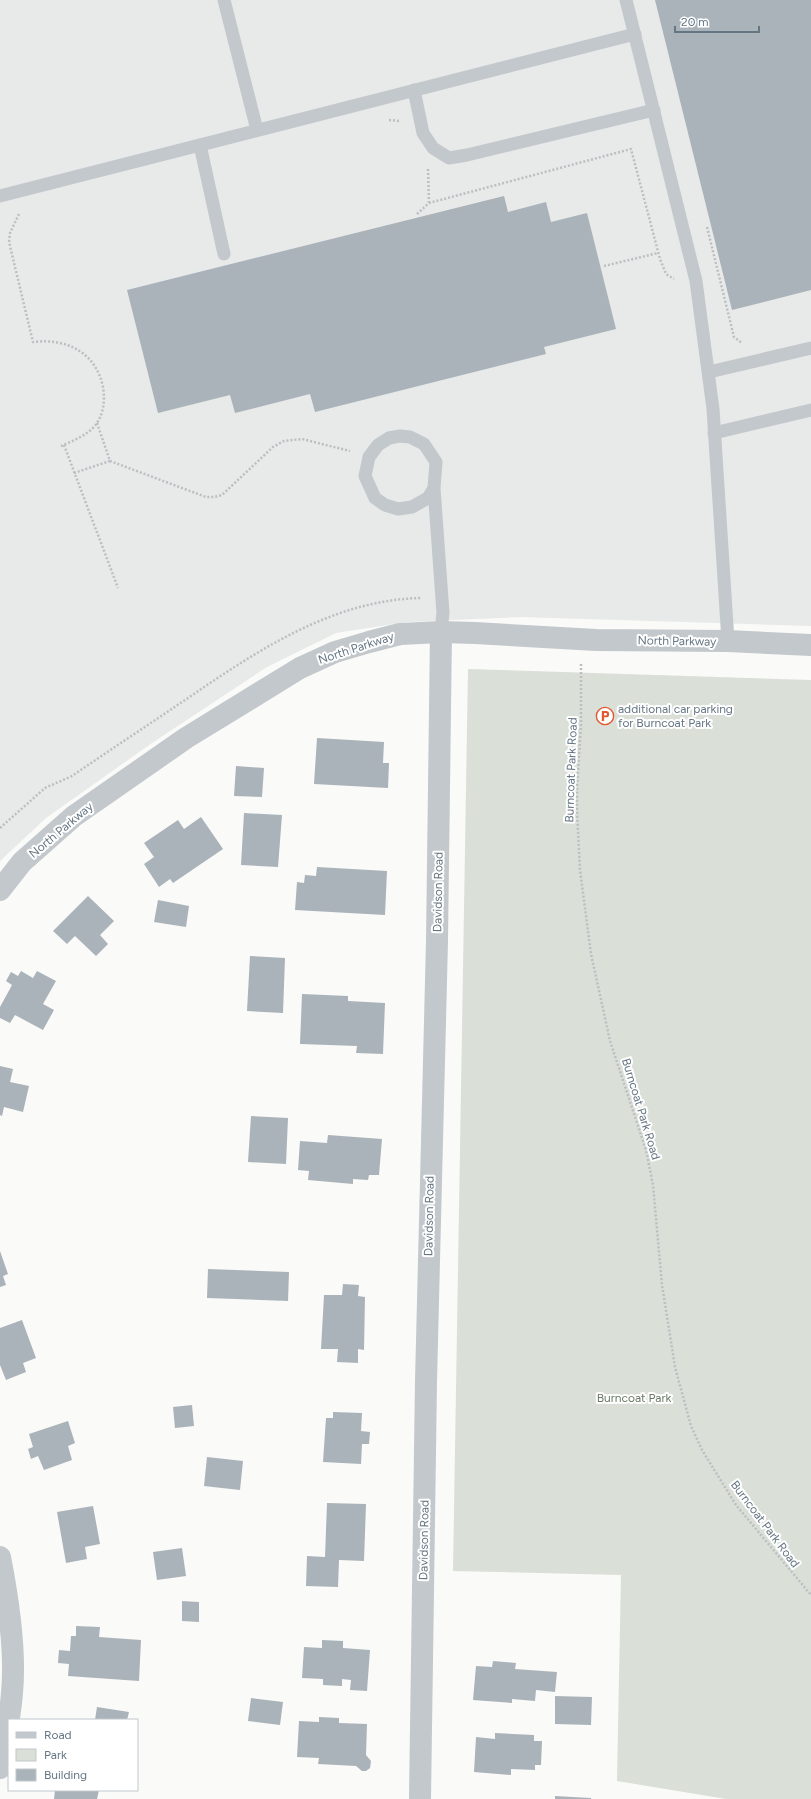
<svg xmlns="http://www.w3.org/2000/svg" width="811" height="1799" viewBox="0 0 811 1799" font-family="Figtree,sans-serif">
<rect width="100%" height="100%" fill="#fafaf8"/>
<path fill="#e8e9e9" d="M0,0h811v626l-290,-9 -114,5 -71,11 -69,34 -115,76 -106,75 -46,43z"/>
<path fill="#dadfd7" d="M468,669l343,11v1119h-85l-109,-18 4,-206 -168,-4z"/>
<g fill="#aab3b9">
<path d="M655,0h156v290l-79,20z"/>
<path d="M504,196l4,16 38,-10 5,20 36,-9 29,116 -72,18 2,7 -231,58 -5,-18 -75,19 -5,-18 -72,18 -31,-123z"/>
<path d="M317,738l67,4 -1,21h6l-1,25 -74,-4z"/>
<path d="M236,766l28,2 -2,29 -28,-1z"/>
<path d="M244,813l38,2 -4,52 -37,-2z"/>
<path d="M201,817l22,32 -50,34 -3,-4 -11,8 -15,-23 10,-7 -10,-14 34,-23 6,9z"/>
<path d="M317,867l70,4 -2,44 -90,-5 2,-28 7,1 1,-8 11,1z"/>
<path d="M88,896l26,25 -14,14 8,9 -12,12 -21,-20 -8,8 -14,-13z"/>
<path d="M158,900l31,6 -3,21 -32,-5z"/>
<path d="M250,956l35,2 -2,55 -36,-2z"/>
<path d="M21,971l12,7 4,-7 19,10 -13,23 11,6 -11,20 -28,-15 -5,8 -10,-5v-11l12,-22 -6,-4 5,-9 7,4z"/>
<path d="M302,994l46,2v5l37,2 -2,51 -27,-1 1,-7 -57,-2z"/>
<path d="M0,1066l13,3 -3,13 19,4 -6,26 -19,-5 -2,9 -2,-1z"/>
<path d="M251,1116l37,2 -2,46 -38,-2z"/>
<path d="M328,1135l54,4 -3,36h-10l-1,5 -15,-1v5l-45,-4 1,-9 -11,-1 2,-29 27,2z"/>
<path d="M0,1251l8,23 -5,2 3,9 -6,2z"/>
<path d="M208,1269l81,3 -1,29 -81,-3z"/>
<path d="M343,1284l16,1 -1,11 7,1 -1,53 -6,-1v14l-21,-1 1,-13h-17l3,-54h18z"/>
<path d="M22,1320l14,38 -13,5 3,9 -20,8 -6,-15v-37z"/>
<path d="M192,1405l2,21 -19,2 -2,-21z"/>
<path d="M333,1412l29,1 -1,18 9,1 -1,12h-7l-1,20 -38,-2 3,-44h7z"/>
<path d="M68,1421l7,22 -7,3 4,14 -28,10 -6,-14 -7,3 -3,-10 5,-2 -4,-13z"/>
<path d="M207,1457l36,4 -3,29 -36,-4z"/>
<path d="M327,1503l39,1 -2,57 -25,-1 -1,27 -32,-1 1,-30 18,1z"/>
<path d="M93,1506l7,38 -15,3 2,12 -21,4 -9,-51z"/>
<path d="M182,1548l4,28 -29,4 -4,-28z"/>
<path d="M182,1601l17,1v20l-17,-1z"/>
<path d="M76,1626l24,1 -1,10 42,3 -2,41 -71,-5 1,-12 -11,-1 1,-13 11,1 1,-15h5z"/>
<path d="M322,1640l21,1v7l27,2 -3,41 -17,-1 1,-10 -9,-1v7l-19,-1v-6l-21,-1 2,-31 18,1z"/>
<path d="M493,1661l23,2 -1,6 42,3 -2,20 -19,-2 -1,11 -23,-2v4l-39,-3 3,-34 16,1z"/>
<path d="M555,1696l37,1 -1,28 -36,-1z"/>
<path d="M251,1698l32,4 -3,23 -32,-4z"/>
<path d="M97,1707l32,5 -2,8h-32z"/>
<path d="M319,1717l20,1v5l28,1 -1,31 5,6 -1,7 -4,3h-4l-6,-5 -38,-2 1,-6 -22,-1 2,-36 20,1z"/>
<path d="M495,1733l39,2v6h8l-1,24h-6v5l-24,-1v6l-37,-3 2,-35 19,2z"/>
<path d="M55,1790h44l-2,9h-43z"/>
<path d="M555,1796l36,2v1h-36z"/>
</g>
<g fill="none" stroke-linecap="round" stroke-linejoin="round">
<g stroke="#bbbfc2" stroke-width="2.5" stroke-dasharray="2 2" stroke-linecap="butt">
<path d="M389,120l11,1"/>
<path d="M428,169l1,34"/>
<path d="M19,214l-9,19 -1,9 24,100c33,-4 63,10 70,45 2,12 1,25 -6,36 -7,11 -24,18 -36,23"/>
<path d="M417,214l12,-11 202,-54 29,110 6,15 8,5"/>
<path d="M707,227l27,110 8,6"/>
<path d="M604,266l54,-13"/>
<path d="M97,423l13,38 96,36h8l8,-2 51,-48 11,-6 18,-2 48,12"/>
<path d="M64,445l54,143"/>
<path d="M74,473l36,-12"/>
<path d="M581,664v60l-4,63v24l3,59 11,84 19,87 36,109 7,35 9,100 13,82 16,59 11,24 34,55 75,90"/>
<path d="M0,828l45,-40 27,-12c38,-26 76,-51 113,-76 72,-49 147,-100 236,-102"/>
</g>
<g stroke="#c3c8cc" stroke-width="13">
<path d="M224,0l33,130"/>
<path d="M626,0l70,281 17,128 15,232"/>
<path d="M414,90l9,43 10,15 16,10 18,-3 187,-45"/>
<path d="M200,145l24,109"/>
<path d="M0,196l635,-162"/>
<path d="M709,372l102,-24"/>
<path d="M714,433l97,-23"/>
<path d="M434,488l-6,10 -16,9 -14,2 -13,-4 -10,-7 -10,-22 4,-19 9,-12 11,-7 11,-2 10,1 14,7 12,18 -2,26 9,125 -2,19"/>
</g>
<g stroke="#c3c8cc" stroke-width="22">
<path d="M0,890l22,-28 52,-46 112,-78 114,-70 35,-16 34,-10 31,-8 41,-2 34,1 121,7 132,1 83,4"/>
<path d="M0,1557c8,41 16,94 12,136 -2,25 -7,50 -12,75"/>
<path d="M420,1799l6,-418 11,-440 4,-309"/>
</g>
</g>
<defs>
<symbol id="parking-ring" viewBox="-11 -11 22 22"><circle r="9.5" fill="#fff" stroke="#e4572e" stroke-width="1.5"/><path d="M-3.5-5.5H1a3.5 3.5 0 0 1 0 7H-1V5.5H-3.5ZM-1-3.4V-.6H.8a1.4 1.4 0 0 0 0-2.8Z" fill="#e4572e"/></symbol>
</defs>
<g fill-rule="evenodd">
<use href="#parking-ring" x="595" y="706" width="20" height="20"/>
</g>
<g text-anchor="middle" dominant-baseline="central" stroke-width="4" stroke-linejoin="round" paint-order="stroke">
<g font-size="12" fill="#657683" stroke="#fff">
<text transform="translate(677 641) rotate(1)">North Parkway</text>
<text transform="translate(356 648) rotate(-18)">North Parkway</text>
<text transform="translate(571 770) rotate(-88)">Burncoat Park Road</text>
<text transform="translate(61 830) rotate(-40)">North Parkway</text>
<text transform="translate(438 892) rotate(-89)">Davidson Road</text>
<text transform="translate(641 1109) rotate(73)">Burncoat Park Road</text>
<text transform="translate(429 1216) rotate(-89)">Davidson Road</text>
<text transform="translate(765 1524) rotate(53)">Burncoat Park Road</text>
<text transform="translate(424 1540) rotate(-89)">Davidson Road</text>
</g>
<g font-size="12" fill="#657683" stroke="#fff" text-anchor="start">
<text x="618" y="709">additional car parking<tspan x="618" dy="14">for Burncoat Park</tspan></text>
</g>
<g font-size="12" fill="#687a64" stroke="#fff">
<text x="634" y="1398">Burncoat Park</text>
</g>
</g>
<rect x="8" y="1719" width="130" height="72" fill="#ffffff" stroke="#c1c8cd"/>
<rect x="16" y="1732" width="20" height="6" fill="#c3c8cc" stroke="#c1c8cd"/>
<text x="44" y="1739" font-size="12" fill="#657683">Road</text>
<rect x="16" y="1749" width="20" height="12" fill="#dadfd7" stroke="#c1c8cd"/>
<text x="44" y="1759" font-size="12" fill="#657683">Park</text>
<rect x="16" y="1769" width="20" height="12" fill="#aab3b9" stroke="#c1c8cd"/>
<text x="44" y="1779" font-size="12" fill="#657683">Building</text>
<path d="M675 26v6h84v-6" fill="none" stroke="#657683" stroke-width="2"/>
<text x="681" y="26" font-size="12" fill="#657683" stroke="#ffffff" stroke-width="3" paint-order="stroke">20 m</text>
</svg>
